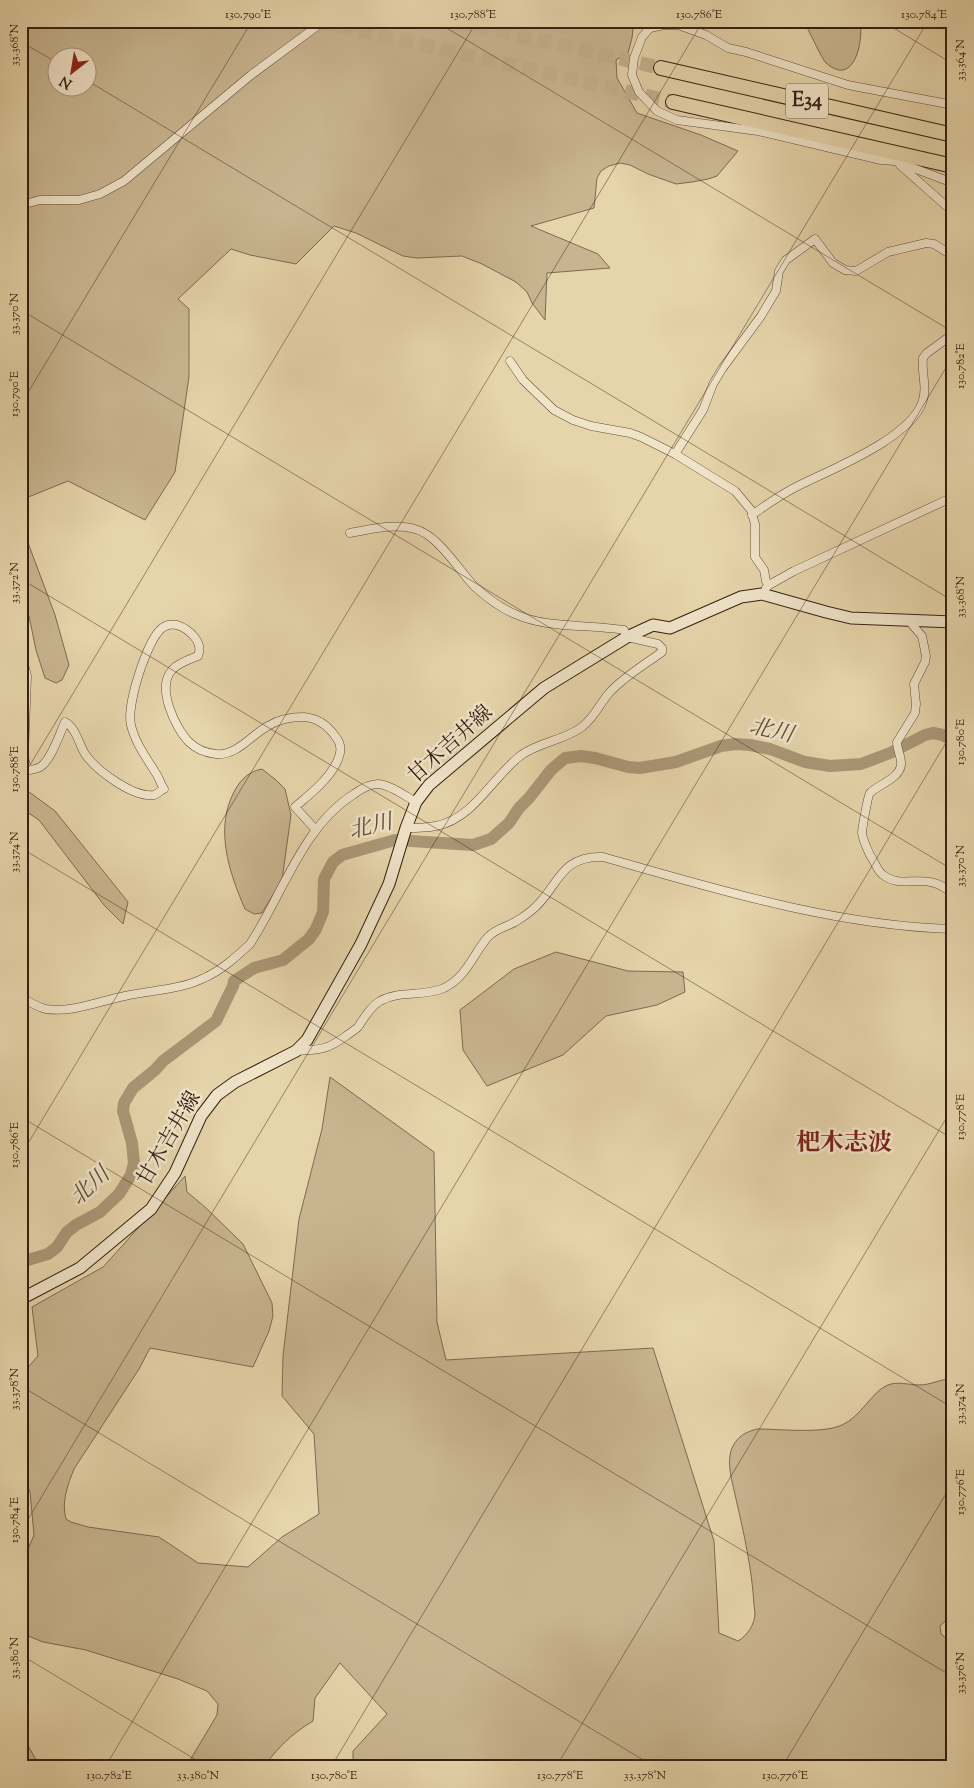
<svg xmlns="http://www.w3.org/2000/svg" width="974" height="1788" viewBox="0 0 974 1788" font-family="'Sorts Mill Goudy','Noto Serif JP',serif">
<rect width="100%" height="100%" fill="#e6d4aa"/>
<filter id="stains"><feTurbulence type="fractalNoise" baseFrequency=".004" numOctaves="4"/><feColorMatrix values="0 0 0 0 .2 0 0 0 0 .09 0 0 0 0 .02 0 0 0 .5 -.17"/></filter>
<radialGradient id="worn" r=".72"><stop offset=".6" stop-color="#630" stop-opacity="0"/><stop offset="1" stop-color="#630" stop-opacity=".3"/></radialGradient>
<g fill="#c8b590" stroke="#7e6a50" fill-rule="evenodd">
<path d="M21,21h613l-2,17 -4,15 -12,7 1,18 20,35 64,22 37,16 -21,25 -9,3 -16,3 -16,2 -28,-10 -18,-9 -10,-2 -11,3 -8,5 -4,7 -3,30 -63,18 67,28 12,14 -63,5 -2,47 -13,-17 -5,-11 -11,-10 -34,-18 -20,-8 -45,2 -14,-2 -47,-23 -22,-7 -38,38 -46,-9 -19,-6 -53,50 11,10v68l-14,95 -30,48 -77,-39 -47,19zM58,58h30v30h-30z"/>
<path d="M804,21h56c4,20 -6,67 -34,42 -4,-4 -18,-34 -22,-42z"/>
<path d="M21,524l34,91 14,50 -7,15 -6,3 -11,-5 -9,-28 -7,-34 -8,-13z"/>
<path d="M262,769l14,11 9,9 6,26 -9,65 -20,33 -8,1 -9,-5c-16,-37 -31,-81 -10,-119 6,-11 15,-19 27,-21z"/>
<path d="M21,786l34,25 73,91 -5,22 -19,-19 -65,-85 -18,-12z"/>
<path d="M556,952l72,19 55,1 2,20 -28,13 -51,11 -43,39 -76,31 -24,-36 -3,-40 54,-41z"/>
<path d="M330,1077l104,75 3,170 9,38 207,-12 61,193 5,92 19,8c9,-5 17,-17 17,-28 0,-3 -1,-5 -1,-8 -2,-36 -10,-71 -18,-106 -3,-15 -11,-38 -3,-53 5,-10 13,-14 24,-17 22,0 66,5 85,-4 19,-8 30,-34 46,-40 10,-4 21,0 31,0 12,0 22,-6 34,-7v236l-13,12 1,8 12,10v120l-2,3h-598v-16l34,-37 -47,-51 -25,35 -2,23c-23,14 -33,25 -50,46h-77l31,-52 1,-11 -11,-13 -29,-12 -92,-29 -43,-8 -22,-9v-68l13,-30 -4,-43 -9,-21v-96l17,-19 -6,-49 71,-40 82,-91 2,16 18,15 38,37 29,59 1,13 -4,15 -16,36 -103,-19 -11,21 -65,100c-6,15 -13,33 -8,50l5,3 17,5 71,10 39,26 50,4 34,-30 37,-23 -5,-80 -32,-38 1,-40 16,-137 23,-90z"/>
<path d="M21,1733l19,34h-19z"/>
</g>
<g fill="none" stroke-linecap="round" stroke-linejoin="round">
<path stroke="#aa9776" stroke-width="12" d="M21,1262l27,-8 9,-7 10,-15 9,-7 24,-13 19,-18 12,-19 3,-12 -2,-20 -9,-32 1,-8 9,-15 22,-18 8,-9 53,-40 17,-35 1,-5 20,-13 29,-8 26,-21 7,-10 7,-17 1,-33 9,-17 9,-7 53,-15 78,5 18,-6 18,-16 10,-15 10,-10 22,-28 14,-12 16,-2 14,2 33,9 12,1 36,-6 45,-16 14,-2 15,1 20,4 35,13 25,4 31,-2 29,-11 35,-18 8,-2 10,2 10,6"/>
<g stroke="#c3b08b" stroke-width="14" stroke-dasharray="14 7" stroke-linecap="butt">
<path d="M318,21l355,81"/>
<path d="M456,21l205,47"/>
</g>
<defs>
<g id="minor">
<path d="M953,105l-105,-20 -102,-33 -18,-4 -22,-13 -28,-10h-14l-14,3 -8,9 -8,21 -2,17 7,17 18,19 20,9 81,11 123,29 14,1 58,22"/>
<path d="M900,165l53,47"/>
<path d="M21,205l19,-5h39l21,-6 24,-13 127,-106 73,-54"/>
<path d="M510,361l13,19 31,30 19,10 18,6 39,7 11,4 34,17 60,37 16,19 4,14v33l9,13 2,11 3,4"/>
<path d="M675,454l28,-44 10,-26 9,-15 39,-53 15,-25 3,-20 7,-11 29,-21 18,24 12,7 11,1 32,-19 38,-9 8,1 19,12"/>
<path d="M752,515c14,-10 27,-19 42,-27 35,-18 114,-48 128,-85 6,-15 -1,-30 1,-45l4,-5 26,-19"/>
<path d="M350,533c20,-4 45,-10 65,-4 23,6 43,40 59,57 12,11 26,22 41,28 32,15 74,10 109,16l3,7 31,7 4,4v4c-18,13 -37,24 -52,40 -10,11 -15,25 -28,35 -19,14 -44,15 -62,29 -28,22 -47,63 -84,70 -10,2 -20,2 -30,2"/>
<path d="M766,588l3,-3 25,-14 159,-74"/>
<path d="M909,621l13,15 4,20 -1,6 -11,22 2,20 -1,9 -18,29c0,8 5,16 4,23 -2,14 -22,19 -31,28 -2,2 -8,36 -8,40 1,8 5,15 8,22 4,5 7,15 12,19 20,18 46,-6 71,21"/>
<path d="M21,666l4,2 2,8 -3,80 2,10 4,4c3,-1 6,-1 8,-2 12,-4 22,-35 27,-46 11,6 14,22 20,32 11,16 48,44 69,41 3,-1 6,-4 10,-6 -3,-4 -4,-9 -7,-14 -9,-15 -22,-32 -26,-50 -5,-19 16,-85 31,-97 4,-3 10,-4 15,-3 12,4 27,17 21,31 -8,3 -20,7 -26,14 -16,17 3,58 17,72 7,7 17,11 27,12 21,2 35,-19 52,-28 11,-7 23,-9 36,-9 13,1 24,9 31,19 8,9 6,18 1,28 -10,18 -26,30 -41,43l20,22"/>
<path d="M21,997c8,5 16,10 25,12 26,4 54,-8 79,-13 27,-6 55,-6 79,-18 18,-8 32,-21 46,-34 33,-50 52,-117 104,-150 7,-5 16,-10 24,-10 13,1 27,12 38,18"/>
<path d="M296,1051c23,-1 31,-1 50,-15 4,-3 9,-6 12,-9 7,-10 12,-20 22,-26 20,-11 44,-4 64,-13 23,-11 29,-34 44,-51 7,-8 18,-10 27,-15 5,-3 11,-7 16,-11 27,-21 27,-56 72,-54 112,32 233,69 350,72"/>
</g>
<path id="secondary" d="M21,1299l59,-31 71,-59 24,-36 26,-57 16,-21 18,-13 61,-31 11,-11 54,-96 28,-60 17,-56 10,-26 13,-17 115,-97 83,-51 26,-12 17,3 71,-31 21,-3 64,18 25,6 102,4"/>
<g id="motorway">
<path d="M661,68l292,67"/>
<path d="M673,102l280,64"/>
</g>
</defs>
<use href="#minor" stroke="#614d37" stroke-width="9"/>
<use href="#secondary" stroke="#352011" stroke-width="13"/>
<use href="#motorway" stroke="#352011" stroke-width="16"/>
<use href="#minor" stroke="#efe3c8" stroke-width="8"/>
<use href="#secondary" stroke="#efe3c8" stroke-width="11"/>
<use href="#motorway" stroke="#e6d4aa" stroke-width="14"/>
</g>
<path fill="none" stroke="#352011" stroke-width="1" stroke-opacity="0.45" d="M435,21l518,311M882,21l71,43M21,29l5,-8M21,42l37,21M88,81l865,520M21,310l932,560M21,404l231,-383M21,579l932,560M21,780l456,-759M21,848l932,560M21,1117l932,560M21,1155l682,-1134M21,1386l634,381M21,1531l907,-1510M21,1655l187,112M105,1767l848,-1411M331,1767l622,-1036M556,1767l397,-660M782,1767l171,-285"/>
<g text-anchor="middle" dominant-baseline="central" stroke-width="5" stroke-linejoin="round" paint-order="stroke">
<rect fill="#efe3c8" stroke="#6d5a48" stroke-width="1" x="786" y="83.5" width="42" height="35" rx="4"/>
<g font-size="20" font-weight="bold" fill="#352011">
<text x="807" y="101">E34</text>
</g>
<g font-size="21" fill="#352011" stroke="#efe3c8">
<text transform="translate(451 745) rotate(-42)">甘木吉井線</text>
<text transform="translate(170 1139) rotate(-60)">甘木吉井線</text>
</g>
<g font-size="22" font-style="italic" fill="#5e4a34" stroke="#efe3c8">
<text transform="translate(771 732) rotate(13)">北川</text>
<text transform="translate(371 828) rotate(-13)">北川</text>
<text transform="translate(91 1187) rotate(-43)">北川</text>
</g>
<g font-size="24" font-weight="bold" fill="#7a1f14" stroke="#efe3c8">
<text x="844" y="1144">杷木志波</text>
</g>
</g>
<rect width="974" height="1788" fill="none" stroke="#e6d4aa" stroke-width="55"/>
<g transform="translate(72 72) rotate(211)"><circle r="24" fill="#efe3c8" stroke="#a5957f"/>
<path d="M0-4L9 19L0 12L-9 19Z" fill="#8f2418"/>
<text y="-8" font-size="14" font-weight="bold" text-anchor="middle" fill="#352011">N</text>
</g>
<rect x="28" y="28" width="918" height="1732" fill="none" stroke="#352011" stroke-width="2"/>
<g font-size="12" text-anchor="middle" fill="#352011">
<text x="248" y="18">130.790°E</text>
<text x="473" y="18">130.788°E</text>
<text x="699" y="18">130.786°E</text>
<text x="924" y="18">130.784°E</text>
<text transform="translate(14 45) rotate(-90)" y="4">33.368°N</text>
<text transform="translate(960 60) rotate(-90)" y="4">33.364°N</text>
<text transform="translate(14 314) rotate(-90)" y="4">33.370°N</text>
<text transform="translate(960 366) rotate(-90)" y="4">130.782°E</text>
<text transform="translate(14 394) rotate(-90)" y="4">130.790°E</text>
<text transform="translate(14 583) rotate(-90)" y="4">33.372°N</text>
<text transform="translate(960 597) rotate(-90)" y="4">33.368°N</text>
<text transform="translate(960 742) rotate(-90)" y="4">130.780°E</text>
<text transform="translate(14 769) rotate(-90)" y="4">130.788°E</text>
<text transform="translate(14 852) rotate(-90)" y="4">33.374°N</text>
<text transform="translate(960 866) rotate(-90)" y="4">33.370°N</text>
<text transform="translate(960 1117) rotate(-90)" y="4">130.778°E</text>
<text transform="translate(14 1145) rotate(-90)" y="4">130.786°E</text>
<text transform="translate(14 1389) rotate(-90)" y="4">33.378°N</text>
<text transform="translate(960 1404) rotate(-90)" y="4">33.374°N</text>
<text transform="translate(960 1492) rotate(-90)" y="4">130.776°E</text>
<text transform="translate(14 1520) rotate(-90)" y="4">130.784°E</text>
<text transform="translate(14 1658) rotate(-90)" y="4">33.380°N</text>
<text transform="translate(960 1673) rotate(-90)" y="4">33.376°N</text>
<text x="109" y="1779">130.782°E</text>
<text x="198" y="1779">33.380°N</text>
<text x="334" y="1779">130.780°E</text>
<text x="560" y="1779">130.778°E</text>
<text x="645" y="1779">33.378°N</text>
<text x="785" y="1779">130.776°E</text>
</g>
<rect width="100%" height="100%" filter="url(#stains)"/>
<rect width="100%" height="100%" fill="url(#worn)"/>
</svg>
